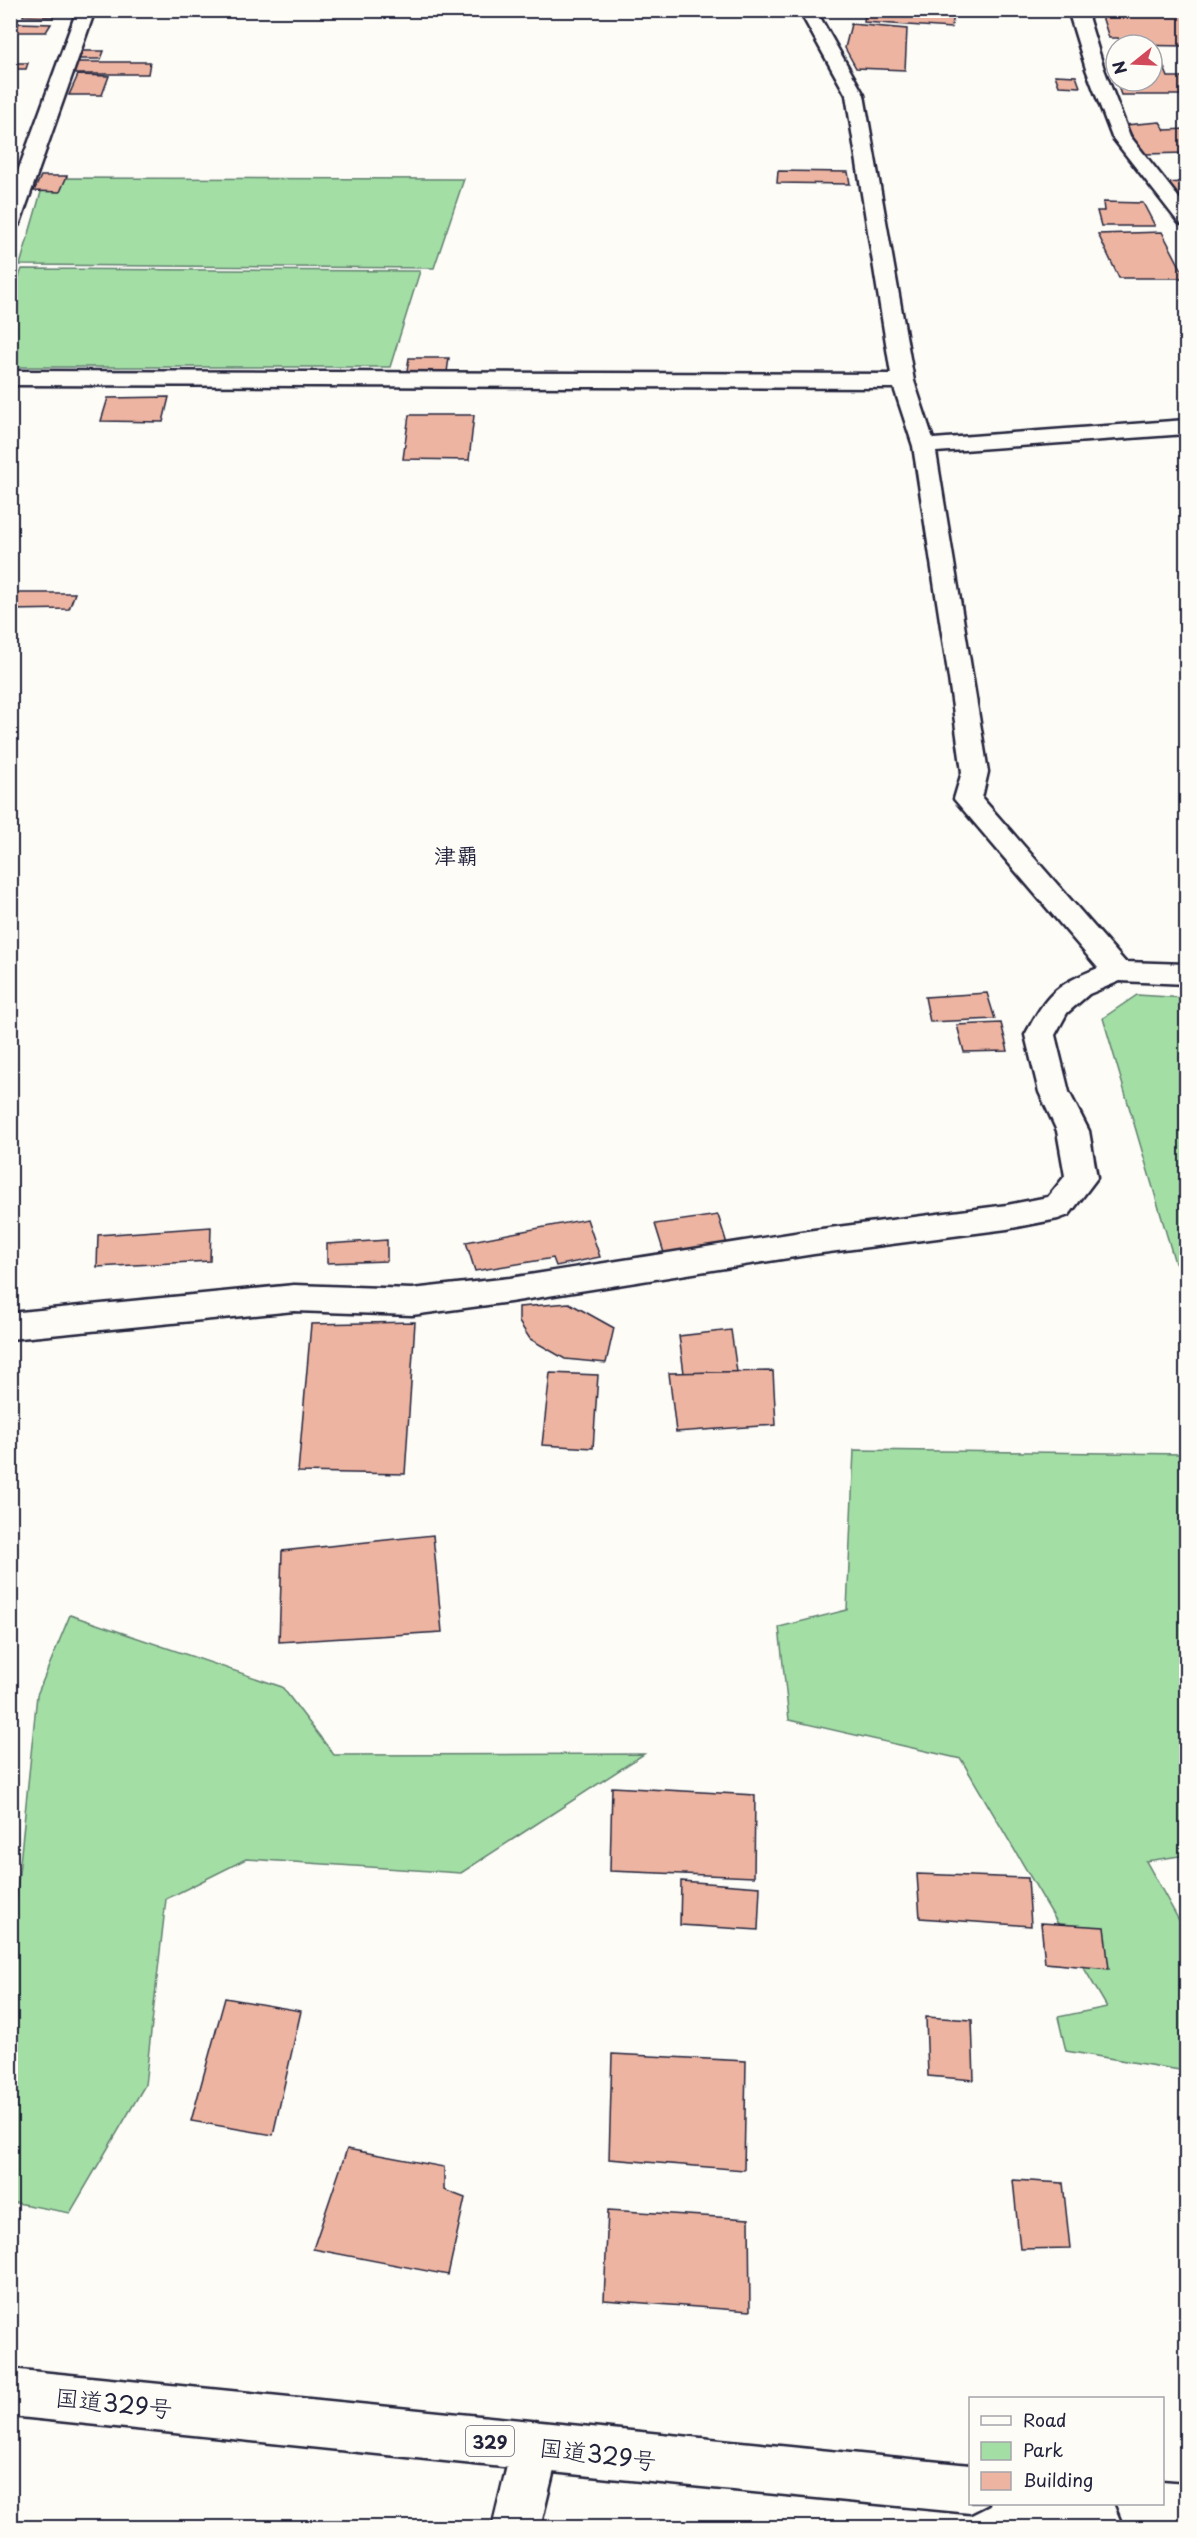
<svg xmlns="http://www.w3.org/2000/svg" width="1197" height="2538" viewBox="0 0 1197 2538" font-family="'Playpen Sans','Klee One',sans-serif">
<rect width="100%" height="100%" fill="#fdfcf7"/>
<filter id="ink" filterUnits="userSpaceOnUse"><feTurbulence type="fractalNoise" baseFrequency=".0167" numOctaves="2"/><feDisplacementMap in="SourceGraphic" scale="12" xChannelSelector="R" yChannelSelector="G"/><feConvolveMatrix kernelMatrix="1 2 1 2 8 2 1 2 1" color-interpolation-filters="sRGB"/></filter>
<g filter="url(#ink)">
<g fill="#a3dea5" stroke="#628070" stroke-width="1.5">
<path d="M45,178l419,1 -30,89 -414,-3z"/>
<path d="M22,269l398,2 -30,96h-379v-70z"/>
<path d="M1137,995l49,3v280l-11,-15 -72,-245z"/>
<path d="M854,1450l332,4v401l-40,6 40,72v138l-120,-20 -8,-34 49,-10 -146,-248 -172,-39 -10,-93 68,-17z"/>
<path d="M70,1615l212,72 52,68 310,-1 -183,119 -215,-14 -80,40 -21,186 -75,128 -59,-11v-250l26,-257z"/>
</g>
<g fill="#ecb4a1" stroke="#22223b" stroke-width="1.5">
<path d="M865,10h91l-5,18 -87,-6z"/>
<path d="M1100,10h86v36l-63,-1 -5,-7h-9z"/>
<path d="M25,11l30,1 -2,5 -30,-1z"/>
<path d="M19,23l32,1 -5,8h-32z"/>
<path d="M851,24l56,5 -2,41 -49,-2 -11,-20z"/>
<path d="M80,51h24l-3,8h-23z"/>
<path d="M1108,57h8v24h36v-16h11l5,12h18v18h-65z"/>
<path d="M77,62h73l-2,12h-74z"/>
<path d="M10,63h18l-2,6h-16z"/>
<path d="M78,75l31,1 -7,19h-33z"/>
<path d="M1055,75l21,1 4,11 -21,-1z"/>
<path d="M1160,122l5,8 21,-1v24l-42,1 -19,-29z"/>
<path d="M778,171l70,1 2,12 -73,-1z"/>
<path d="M41,176h26l-7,16 -26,-1z"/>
<path d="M1186,182v22h-8l-14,-21z"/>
<path d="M1103,202l40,1 12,23h-54l-4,-15h7z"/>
<path d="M1162,232l24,46h-67l-21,-44z"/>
<path d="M409,358h40l-2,14 -40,-1z"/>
<path d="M169,397l-6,25 -62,-1 7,-23z"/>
<path d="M409,415h65l-5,45 -66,-1z"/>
<path d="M10,593h65l-6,16 -59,1z"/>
<path d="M987,993l8,26 -65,3 -5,-25z"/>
<path d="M1001,1023l7,28 -44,1 -7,-27z"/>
<path d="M718,1215l9,29 -63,9 -9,-29z"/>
<path d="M587,1219l13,38 -44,9 -3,-8 -78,13 -9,-29z"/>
<path d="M211,1227l-1,34 -113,6 1,-32z"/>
<path d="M387,1240v21l-60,2v-19z"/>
<path d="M569,1303l45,25 -8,35 -41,-4 -35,-20 -11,-17v-15z"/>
<path d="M415,1322l-10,152 -107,-2 13,-148z"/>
<path d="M731,1330l6,42 -53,1 -5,-37z"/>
<path d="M773,1371l3,54 -100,7 -7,-59z"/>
<path d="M550,1373l48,2 -5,73 -51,-3z"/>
<path d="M433,1535l9,97 -163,10 3,-91z"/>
<path d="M612,1787l143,8 -1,82 -144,-6z"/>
<path d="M917,1874l111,4 3,48 -111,-8z"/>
<path d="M681,1881l79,6 -2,43 -78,-5z"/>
<path d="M1041,1923l63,4 5,42 -64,-6z"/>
<path d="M225,1998l76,13 -28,124 -82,-14z"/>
<path d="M926,2017l46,3 2,60 -46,-4z"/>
<path d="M612,2054l134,7 -2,109 -135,-11z"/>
<path d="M347,2149l97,18v23l21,8 -17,77 -135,-26z"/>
<path d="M1013,2180l50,3 7,65 -50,1z"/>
<path d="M608,2210l141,9 1,92 -146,-11z"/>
</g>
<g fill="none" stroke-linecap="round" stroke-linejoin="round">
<defs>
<g id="street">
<path d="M77,10h18l-75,213 -3,4 -7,2v-36z"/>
<path d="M799,10h17l48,85 50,286 19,58 253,-19v14l-250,18 52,320 -6,26 143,164 61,2v20l-66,-3 -31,13 -22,19 -12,22 14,57 20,39 8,47 -28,37 -11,4 -51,10 -193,25 -304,48 -98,13 -118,-4 -284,28v-26l284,-28 118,4 98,-11 304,-48 193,-25 41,-8 17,-21 -8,-45 -18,-39 -14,-57c22,-41 29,-49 73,-67l-144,-169 8,-27 -13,-93 -36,-233 -19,-58 -884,-3v-14l881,3 -45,-279z"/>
<path d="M1068,10h18l18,59 26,67 56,71v18l-7,-2 -67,-86 -26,-68z"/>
<path d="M536,2421l17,7 7,17 -20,83h-48l20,-83 7,-17z"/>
</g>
<g id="highway">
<path d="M10,2369l960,96v39h18l-18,9 -360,-35 -600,-62z"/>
<path d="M1162,2481l24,2v45h-48l-15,-7 -7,-17h46z"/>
</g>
</defs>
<use href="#street" stroke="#22223b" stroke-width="5"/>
<use href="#highway" stroke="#22223b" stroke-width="5"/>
<use href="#street" fill="#fdfcf7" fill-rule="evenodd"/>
<use href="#highway" fill="#fdfcf7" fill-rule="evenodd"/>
</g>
</g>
<g text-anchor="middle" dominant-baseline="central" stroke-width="5" stroke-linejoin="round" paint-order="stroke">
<rect fill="#fdfcf7" stroke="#646373" stroke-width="1.5" x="466" y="2426" width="48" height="30" rx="4.5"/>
<g font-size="18" font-weight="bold" fill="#22223b">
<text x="490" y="2441">329</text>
</g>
<g font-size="22" font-weight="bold" fill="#22223b" stroke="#fdfcf7">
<text x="456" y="854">津覇</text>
</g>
<g font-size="24" fill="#22223b" stroke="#fdfcf7">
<text transform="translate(114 2402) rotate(6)">国道329号</text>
<text transform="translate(598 2453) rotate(7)">国道329号</text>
</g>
</g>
<rect width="1197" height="2538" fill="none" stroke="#fdfcf7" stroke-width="36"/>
<rect x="18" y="18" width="1161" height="2502" fill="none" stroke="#22223b" stroke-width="2" filter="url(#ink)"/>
<rect x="969" y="2397" width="195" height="108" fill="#fdfcf7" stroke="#a5a5ac" stroke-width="1.5"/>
<rect x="981" y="2416" width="30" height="9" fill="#fdfcf7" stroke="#a5a5ac" stroke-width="1.5"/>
<text x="1023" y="2427" font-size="18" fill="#22223b">Road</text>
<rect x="981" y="2442" width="30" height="18" fill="#a3dea5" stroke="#a5a5ac" stroke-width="1.5"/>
<text x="1023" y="2457" font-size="18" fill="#22223b">Park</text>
<rect x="981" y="2472" width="30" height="18" fill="#ecb4a1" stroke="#a5a5ac" stroke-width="1.5"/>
<text x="1023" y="2487" font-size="18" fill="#22223b">Building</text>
<g transform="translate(1134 63) rotate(252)"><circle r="28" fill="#fdfcf7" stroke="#a5a5ac" stroke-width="1.5"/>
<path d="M0-4.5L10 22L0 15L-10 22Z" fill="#d1495b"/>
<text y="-9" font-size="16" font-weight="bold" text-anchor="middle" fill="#22223b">N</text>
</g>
</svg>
